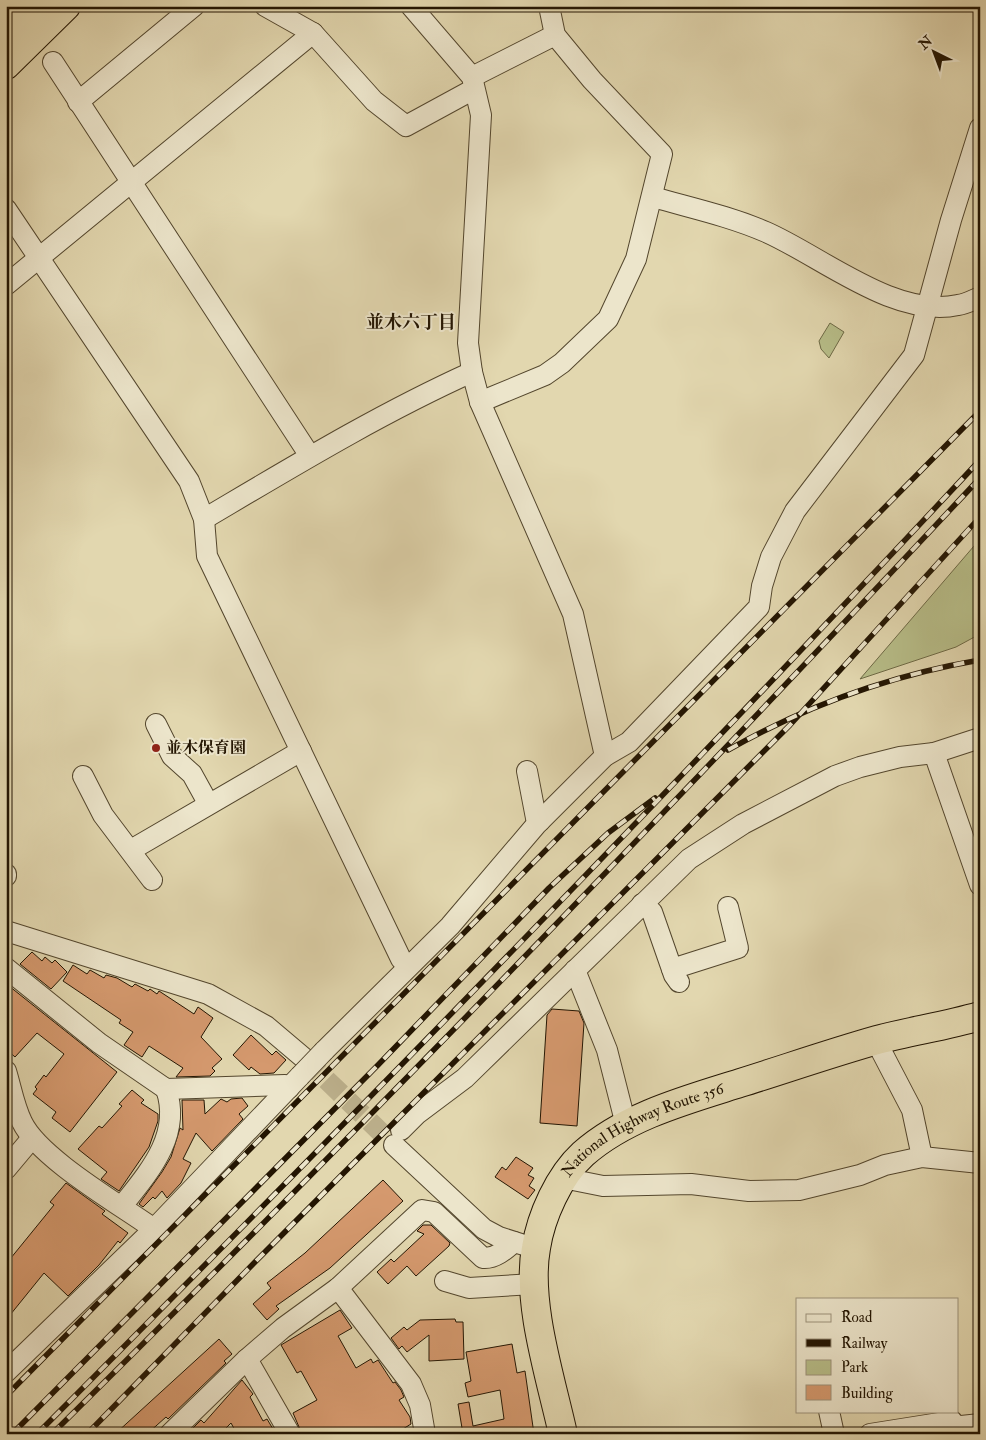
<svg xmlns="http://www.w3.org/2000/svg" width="986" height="1440" viewBox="0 0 986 1440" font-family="'IM FELL Double Pica','Noto Serif JP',serif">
<rect width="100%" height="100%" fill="#e2d7af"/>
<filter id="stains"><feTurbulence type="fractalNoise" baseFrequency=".004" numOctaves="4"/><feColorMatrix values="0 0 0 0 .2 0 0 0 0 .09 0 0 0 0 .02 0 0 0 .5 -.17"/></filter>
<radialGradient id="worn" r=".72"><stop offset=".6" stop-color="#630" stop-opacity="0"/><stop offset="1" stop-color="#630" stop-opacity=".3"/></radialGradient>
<g fill="#b7bd88" stroke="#6d6945">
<path d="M830,323l14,9 -15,26 -8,-9 -2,-8z"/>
<path d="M980,539v95l-24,13 -96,32z"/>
</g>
<g fill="#d5996e" stroke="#231502">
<path d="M32,952l10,9 3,-4 7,6 3,-3 12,12 -16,17 -31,-25z"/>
<path d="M73,965l14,9 3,-4 14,8 2,-3 11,3 15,9 3,-3 13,7 2,-2 7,5 2,-3 35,23 4,-7 15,11 -12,19 21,22 -10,9 3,3 -5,5 -34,1 7,-9 -34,-22 -7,11 -18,-12 9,-13 -14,-9 2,-3 -58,-39z"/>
<path d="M9,986l108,86 -47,60 -18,-14 4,-6 -23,-18 4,-5 -2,-2 9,-12 2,2 18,-23 -27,-21 -22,24 -9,-8v-60z"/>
<path d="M552,1009l27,2 5,12 -7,103 -37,-3 7,-108z"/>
<path d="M251,1035l21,20 4,-4 10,9 -12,13 -14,1 -9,-7 -2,3 -16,-15z"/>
<path d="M132,1090l12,10 -3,3 17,11v7l-9,26 -30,44 -18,-12 6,-7 -29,-23 21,-23 3,2 20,-22 -3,-2z"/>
<path d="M242,1098l6,8 -9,8 4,5 -31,32 -16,-18 -13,26 8,4 -10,20 -14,15 -5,-7 -7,8 -2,-2 -10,10 -4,-3 23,-32 9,-15 9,-29 3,2 -1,-30h22l1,14 16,-15 6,3 4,-3z"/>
<path d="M516,1157l17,11 -5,7 6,3 -5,8 6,4 -7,9 -33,-22 7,-10 4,3z"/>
<path d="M383,1180l20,21 -73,67 -54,38 3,3 -12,11 -14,-16 18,-16 -4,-5 38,-30z"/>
<path d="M66,1183l39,28 -3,3 26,19 -8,10 -2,-2 -19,24 -31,31 -24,-23 -38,47v-56l48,-59 -4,-3z"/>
<path d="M423,1225h8l19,18 -1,3 -33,30 -9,-10 -19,18 -11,-12 14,-13 3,3 30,-28 -7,-3z"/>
<path d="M340,1310l12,18 -14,8 18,32 15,-9 2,4 5,-3 15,23 2,-1 6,8 3,7 -5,3 11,17 1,7 -16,10h-93l-9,-21 24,-13 -16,-29 -4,2 -16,-28z"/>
<path d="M455,1319l1,3h7l1,37 -35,2v-26l-22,17 -5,-6 -3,3 -8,-11 13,-11 3,3 13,-10z"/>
<path d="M219,1339l13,15 -8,7 2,2 -58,56 -2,-2 -19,17h-32z"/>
<path d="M512,1344l5,29 8,-2 9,63h-71l-5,-30 11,-2 4,24 31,-7 -4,-29 -32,7 -3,-14 6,-2 -5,-29z"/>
<path d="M242,1380l11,14 -3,3 13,24 4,-2 9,15h-39l-6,-11 -11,11h-28l-1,-4 10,-10 3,3z"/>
</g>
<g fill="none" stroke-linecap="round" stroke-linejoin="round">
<path stroke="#bcb08c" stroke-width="20" stroke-dasharray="20 10" stroke-linecap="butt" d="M305,1059l89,86"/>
<defs>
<g id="minor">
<path d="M265,6l48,27 61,68 32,25 68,-37"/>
<path d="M411,6l61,71 9,38 -13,228 4,29 8,30 93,212 32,142"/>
<path d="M53,62l257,394"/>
<path d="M472,77l83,-42"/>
<path d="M78,102l116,-96"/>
<path d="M653,197c38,11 76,19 113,35 55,24 129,87 192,73 8,-1 15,-5 22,-8"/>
<path d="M6,209l183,272 15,38 3,37 194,403 7,7"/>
<path d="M6,285l307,-252"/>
<path d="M480,402l65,-27 17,-12 46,-44 28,-60 26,-105 -70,-74 -37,-45 -6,-29"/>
<path d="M204,519c88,-52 175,-105 268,-147"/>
<path d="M156,724l16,32 20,18 16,29"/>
<path d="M934,753l46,132"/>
<path d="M527,771l9,47 4,3"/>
<path d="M83,776l20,39 49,65"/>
<path d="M131,850l170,-99"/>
<path d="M6,874v2"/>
<path d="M642,904l10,8 22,63 5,7"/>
<path d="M6,931l202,63 58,32 39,33"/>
<path d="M6,968l93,75 67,46 119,-4 4,3"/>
<path d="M672,969l66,-21 -10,-41"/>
<path d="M575,970l32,80 19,75"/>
<path d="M876,1041l36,69 10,47"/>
<path d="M324,1051l126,-125 86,-101 69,-69 24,-14 130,-135 3,-21 9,-29 24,-46 119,-156 37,-135 29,-92"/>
<path d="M6,1071c5,16 8,35 16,51 17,36 97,82 132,107"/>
<path d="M401,1130l16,-16 48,-36 224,-219 54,-35 92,-48 25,-9 40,-10 34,-4 46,-15"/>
<path d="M394,1145l90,84 15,8 25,8"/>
<path d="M6,1169l26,-31"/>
<path d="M563,1178l40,8 88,-2 58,7 50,-1 61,-15 25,-10 37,-8 58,6"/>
<path d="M122,1206c27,-34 60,-71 44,-117"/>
<path d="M445,1281l24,7 65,-4"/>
<path d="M338,1288l73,96 9,21 5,29"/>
<path d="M247,1359l43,75"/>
<path d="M6,1372l148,-143 146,-153"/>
<path d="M829,1411l5,23"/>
<path d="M170,1434l77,-75 36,-31 55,-40 84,-78 12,2 49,46c12,1 22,-8 31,-16"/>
<path d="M870,1434l82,-13v6l28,-3"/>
</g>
<g id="highway">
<path d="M6,38l32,-32"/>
<path d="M6,65l60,-59"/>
<path id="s1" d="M563,1434c-12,-55 -37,-131 -27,-186 5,-32 23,-72 47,-94 43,-38 103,-54 157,-71 45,-14 91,-30 137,-43 34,-9 69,-14 103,-24"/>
</g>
</defs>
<use href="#minor" stroke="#53462d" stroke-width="22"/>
<use href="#highway" stroke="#231502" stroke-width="30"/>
<use href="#minor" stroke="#ece5cb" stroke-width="20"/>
<use href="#highway" stroke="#e2d7af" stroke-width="28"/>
<defs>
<g id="rail">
<path d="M728,750c78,-44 163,-75 252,-90"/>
<path d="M6,1396l974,-985"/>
<path d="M12,1434l366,-369 171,-177 59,-55 47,-35"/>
<path d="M37,1434c319,-320 634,-643 943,-974"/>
<path d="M52,1434c316,-312 625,-632 928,-956"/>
<path d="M87,1434l169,-173 534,-536 190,-208"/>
</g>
</defs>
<use href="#rail" stroke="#231502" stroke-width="5.5"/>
<use href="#rail" stroke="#ece5cb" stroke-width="4" stroke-dasharray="11" stroke-linecap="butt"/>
<defs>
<path id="minor-bridge" d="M300,1076l24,-25"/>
</defs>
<use href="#minor-bridge" stroke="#53462d" stroke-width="22" stroke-linecap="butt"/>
<use href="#minor-bridge" stroke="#ece5cb" stroke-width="20"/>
</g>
<circle fill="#8f2418" stroke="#ece5cb" stroke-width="2" cx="156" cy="748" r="5"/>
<g text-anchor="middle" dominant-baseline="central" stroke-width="4" stroke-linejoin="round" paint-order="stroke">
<g font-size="16" font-weight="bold" fill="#231502" stroke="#ece5cb" text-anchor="start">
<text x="166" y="748">並木保育園</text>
</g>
<g font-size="16" fill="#231502" stroke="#ece5cb">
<text stroke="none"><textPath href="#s1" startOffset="360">National Highway Route 356</textPath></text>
</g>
<g font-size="18" font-weight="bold" fill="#231502" stroke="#ece5cb">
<text x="411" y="322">並木六丁目</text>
</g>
</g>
<rect width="986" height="1440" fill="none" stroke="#e2d7af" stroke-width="25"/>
<rect x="8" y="8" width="971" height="1425" fill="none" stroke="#231502" stroke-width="2.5"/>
<rect x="12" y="12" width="961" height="1415" fill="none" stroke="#231502"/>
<rect x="796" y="1298" width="162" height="115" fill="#ece5cb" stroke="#9c927b"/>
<rect x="806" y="1314" width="25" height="8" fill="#ece5cb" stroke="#9c927b"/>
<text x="841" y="1322" font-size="15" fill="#231502">Road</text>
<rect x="806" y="1339" width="25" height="8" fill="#231502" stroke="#9c927b"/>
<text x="841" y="1348" font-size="15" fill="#231502">Railway</text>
<rect x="806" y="1360" width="25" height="15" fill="#b7bd88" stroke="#9c927b"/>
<text x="841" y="1372" font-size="15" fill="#231502">Park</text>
<rect x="806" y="1385" width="25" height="15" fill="#d5996e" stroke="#9c927b"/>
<text x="841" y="1398" font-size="15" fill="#231502">Building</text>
<g transform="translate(934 52) rotate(318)" stroke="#ece5cb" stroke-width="4" paint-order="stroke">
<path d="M0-4L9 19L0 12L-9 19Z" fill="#231502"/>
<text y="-8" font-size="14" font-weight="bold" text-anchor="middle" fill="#231502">N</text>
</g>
<rect width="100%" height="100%" filter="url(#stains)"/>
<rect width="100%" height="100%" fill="url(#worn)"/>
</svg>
